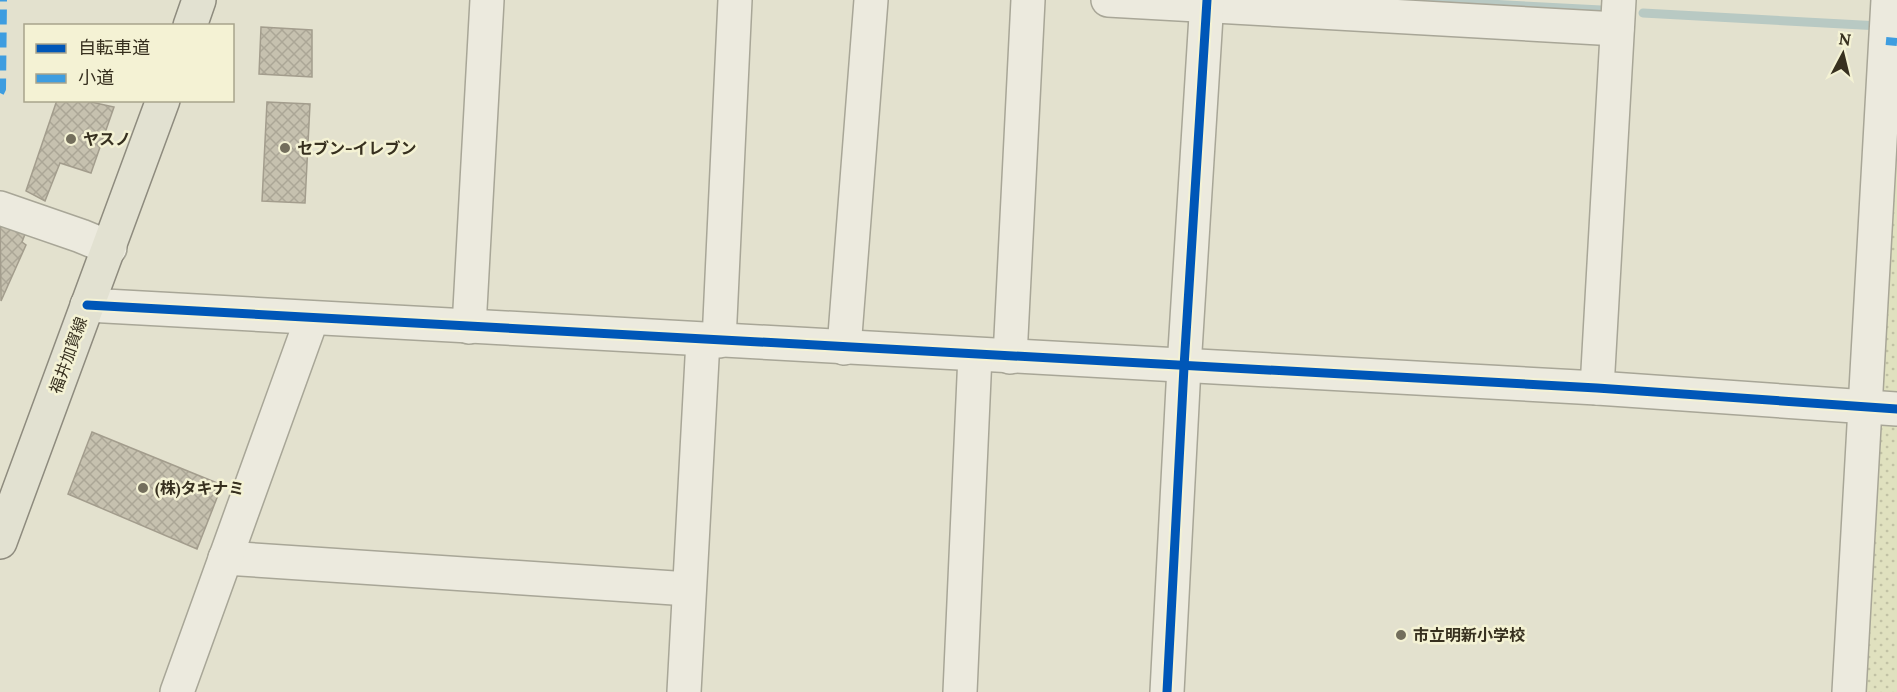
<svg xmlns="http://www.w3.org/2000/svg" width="1897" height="692" viewBox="0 0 1897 692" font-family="Lora,'Noto Sans JP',serif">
<defs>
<pattern id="farmland-dots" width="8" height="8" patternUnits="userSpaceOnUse" patternTransform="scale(1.5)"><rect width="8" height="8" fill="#e0e1bf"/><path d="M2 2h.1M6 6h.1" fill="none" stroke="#c1c1a4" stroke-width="1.8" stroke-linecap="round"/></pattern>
<pattern id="building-cross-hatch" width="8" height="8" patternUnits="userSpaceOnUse" patternTransform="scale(1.5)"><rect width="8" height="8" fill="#c6c1af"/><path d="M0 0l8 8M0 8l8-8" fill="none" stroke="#aba696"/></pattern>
</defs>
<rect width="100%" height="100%" fill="#e3e1ce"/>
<path fill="url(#farmland-dots)" d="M1897,0v692h-41z"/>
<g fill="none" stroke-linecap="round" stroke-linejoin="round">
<g stroke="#b8c9c3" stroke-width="9">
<path d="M1414,0l187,10"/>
<path d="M1643,13l237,13"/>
</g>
</g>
<g fill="url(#building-cross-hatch)" stroke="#a39d8d" stroke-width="1.5">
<path d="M261,27l51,3v47l-53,-3z"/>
<path d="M57,100h25l32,7 -23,66 -31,-10 -15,38 -19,-10z"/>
<path d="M267,102l43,2 -5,99 -43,-2z"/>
<path d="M0,220l27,9 -5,13 4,3 -25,56z"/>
<path d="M92,432l130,53 -25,64 -129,-55z"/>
</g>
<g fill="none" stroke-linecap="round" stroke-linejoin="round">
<defs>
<g id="minor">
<path d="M1108,0l509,29"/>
<path d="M0,208l81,28 29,12"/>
<path d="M87,305l1510,83 300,21"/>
<path d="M469,327l18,-327"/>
<path d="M719,341l16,-341"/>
<path d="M844,348l27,-348"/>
<path d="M1010,357l18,-357"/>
<path d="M1597,388l22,-388"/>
<path d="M225,558l464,31"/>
<path d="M177,692l135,-374"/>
<path d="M684,692l19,-352"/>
<path d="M960,692l15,-337"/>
<path d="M1167,692l17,-325 23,-367"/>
<path d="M1849,692l39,-692"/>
</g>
<g id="major">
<path d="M190,26l9,-26"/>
<path d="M0,542l163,-442"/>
</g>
</defs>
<use href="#minor" stroke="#a8a697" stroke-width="36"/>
<use href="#major" stroke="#8e8b7e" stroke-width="36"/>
<use href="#minor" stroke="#eceade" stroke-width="33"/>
<use href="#major" stroke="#e2e1d1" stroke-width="33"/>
<g stroke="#3e9de0" stroke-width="8" stroke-dasharray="15 8" stroke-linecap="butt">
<path d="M1886,41l11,1"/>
<path d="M0,93l2,-4 1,-89"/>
</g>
<defs>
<g id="cycleway">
<path d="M87,305l1510,83 300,21"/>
<path d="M1167,692l17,-325 23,-367"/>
</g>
</defs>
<use href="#cycleway" stroke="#f4f2d4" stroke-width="13"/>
<use href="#cycleway" stroke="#0057b8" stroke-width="9"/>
</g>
<g fill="#736e5c" stroke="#f4f2d4" stroke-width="2">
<circle cx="71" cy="139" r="6"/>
<circle cx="285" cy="148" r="6"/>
<circle cx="143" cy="488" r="6"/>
<circle cx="1401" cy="635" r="6"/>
</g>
<g text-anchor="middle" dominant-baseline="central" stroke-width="5" stroke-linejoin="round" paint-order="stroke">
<g font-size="16" font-weight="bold" fill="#37301f" stroke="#f4f2d4" text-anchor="start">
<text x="83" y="139">ヤスノ</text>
<text x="297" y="148">セブン-イレブン</text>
<text x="155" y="488">(株)タキナミ</text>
<text x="1413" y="635">市立明新小学校</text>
</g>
<g font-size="16" fill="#37301f" stroke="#f4f2d4">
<text transform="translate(68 355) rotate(-70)">福井加賀線</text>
</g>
</g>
<rect x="24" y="24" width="210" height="78" fill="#f4f2d4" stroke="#a8a48c" stroke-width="1.5"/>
<rect x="36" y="44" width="30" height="9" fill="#0057b8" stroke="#a8a48c" stroke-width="1.5"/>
<text x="78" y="54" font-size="18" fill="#37301f">自転車道</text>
<rect x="36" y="74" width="30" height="9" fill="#3e9de0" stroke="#a8a48c" stroke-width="1.5"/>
<text x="78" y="84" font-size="18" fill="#37301f">小道</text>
<g transform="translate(1843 54) rotate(7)" stroke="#f4f2d4" stroke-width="4.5" paint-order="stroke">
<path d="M0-4.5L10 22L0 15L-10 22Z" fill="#37301f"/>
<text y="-9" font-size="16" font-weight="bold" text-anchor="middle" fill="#37301f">N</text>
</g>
</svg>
